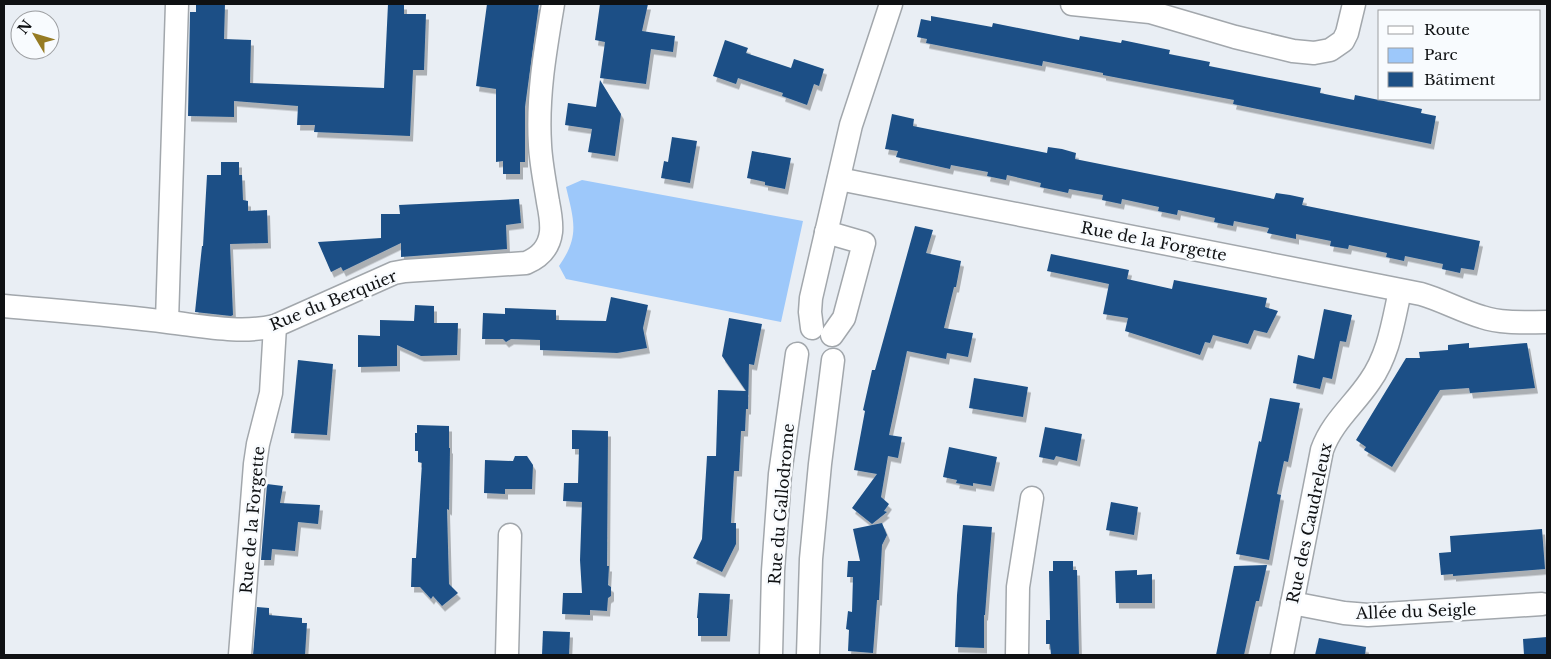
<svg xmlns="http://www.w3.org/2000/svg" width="1551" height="659" viewBox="0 0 1551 659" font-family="'Libre Baskerville',serif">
<defs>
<filter id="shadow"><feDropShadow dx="3" dy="5.5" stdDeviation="0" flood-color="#0004"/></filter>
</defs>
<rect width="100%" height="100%" fill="#e9eef4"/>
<path fill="#9dc8fa" d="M582,180l221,41 -22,101 -215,-43 -7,-13c21,-30 15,-45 7,-79z"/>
<g fill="#1c5086" filter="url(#shadow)">
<path d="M196,4h29l-1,35 27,1 -1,43 134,5 4,-84h16v10h22l-2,56h-11l-3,66 -96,-4 1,-7h-18l1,-19 -64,-5v16l-46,-1 2,-104h6z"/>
<path d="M487,4h52l-14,103v55h-5v12h-17v-13l-7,1v-73l-20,-3z"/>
<path d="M600,4h48l-6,27 33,5 -2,16 -22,-3 -5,35 -46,-6 5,-36 -10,-2z"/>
<path d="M931,16l61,11 1,-4 86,17 1,-4 41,7 1,-3 48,10 -1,4 41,8 -1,4 112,22 -1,5 34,7 1,-5 67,14 -1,4 15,3 -5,28 -198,-40 1,-4 -131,-25v-2l-60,-12 -1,5 -116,-23 1,-4 -10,-2 4,-18 10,2z"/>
<path d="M725,40l23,8 -2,5 45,15 3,-9 30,10 -5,17 -5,-2 -7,21 -25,-9 1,-3 -45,-15 -2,6 -23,-8z"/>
<path d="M600,80l21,34 -6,42 -27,-4 4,-23 -27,-4 3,-22 28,4z"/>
<path d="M892,114l22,5 -1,7 134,27 1,-6 14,2 14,4 -1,6 199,40 2,-6 14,2 14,3 -2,7 178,36 -6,29 -13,-2 -1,5 -18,-4 1,-5 -38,-8 -1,5 -18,-4 1,-4 -38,-8 -1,4 -18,-3 1,-5 -35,-7v5l-29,-6 2,-5 -35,-7 -1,5 -19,-4 1,-4 -37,-8 -1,5 -19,-4 1,-4 -37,-8 -1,5 -19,-4 1,-5 -34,-6 -1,4 -28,-6 1,-4 -34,-8 -1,5 -19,-4 1,-4 -37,-7 -1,4 -54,-12 2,-6 -13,-2z"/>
<path d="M672,137l25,4 -7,42 -29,-5 3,-17 4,1z"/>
<path d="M752,151l39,7 -6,31 -20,-4v-3l-18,-4z"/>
<path d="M221,162h18v13h3l1,25 5,1v10l19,-1 1,33 -38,1 3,71 -2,1 -36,-4 7,-66h1l4,-71h14z"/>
<path d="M519,199l2,24 -15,2 1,24 -106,8v-14l-58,28 -2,-4 -10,5 -13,-30 63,-4v-24h19l-1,-9z"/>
<path d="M915,226l18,4 -7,23 35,8 -5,26h-2l-10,41 29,5 -5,24 -21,-4 -1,6 -39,-8 -18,84 13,2 -4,21 -10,-2 -7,41 8,7 -5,7 3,1 -15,12 -20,-16 25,-34 -23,-4 11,-59 -2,-1 9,-40h3z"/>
<path d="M1051,254l78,16 -2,9 45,10 2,-9 93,18 -2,9 13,4 -11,22 -13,-3 -6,14 -35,-9 -3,8 -5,-1 -5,13 -75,-24 3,-13 -25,-4 6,-30 -62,-13z"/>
<path d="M611,297l37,8 -5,23 4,20 -30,5 -77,-3v-10l-29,-1 -5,3 -3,-3h-21l1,-26 22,1v-6l51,2v10l50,1z"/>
<path d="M415,305l19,1v17h24l-1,32 -36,1 -24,-11v21l-39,1v-32l22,1v-16l34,1z"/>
<path d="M1324,309l28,6 -6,27 -6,-1 -8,38 -9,-2 -3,12 -27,-6 5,-28 16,4z"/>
<path d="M729,318l33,6 -8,41 -5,-1 -1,45h-2l-1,22h-4l-2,40h-5l-3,52h5v21l-14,28 -29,-14 9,-19 5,-83h9l2,-66 28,1 -24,-35z"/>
<path d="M1469,343v5l58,-5 8,45 -65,5 -1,-5 -29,2 -48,77 -28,-17 2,-3 -10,-7 50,-82h14l-1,-6 29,-2v-5z"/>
<path d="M298,360l35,4 -6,71 -36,-2z"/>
<path d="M974,378l54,9 -5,30 -54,-9z"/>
<path d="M1270,398l30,5 -12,59 -4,-1 -7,33 4,1 -12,65 -33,-6 23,-113 2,1z"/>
<path d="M417,425l32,1v22h1l-1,62 -2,-1 2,75 9,9 -16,13 -9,-10 -2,3 -11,-12h-9l1,-29h4l6,-95 -4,-1v-11h-3v-18h2z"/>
<path d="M1045,427l37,7 -5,27 -21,-5 -2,4 -15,-3z"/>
<path d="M572,430l36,1 -1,135h2l-1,19 3,2v9l-3,2 -1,13 -17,-1v5l-28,-1 1,-21h19l-2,-33 2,-58 -19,-1 1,-18h14l1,-34h-7z"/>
<path d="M949,447l48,10 -6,29 -18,-3v3l-17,-3 1,-3 -14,-3z"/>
<path d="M515,456h12l6,9 -1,24h-27v5l-21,-1 1,-33 28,1z"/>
<path d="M267,484l16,2 -3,17 40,2 -2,19 -20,-2 -3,29 -23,-2 -1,11h-10z"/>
<path d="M1111,502l27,5 -4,28 -28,-5z"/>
<path d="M882,523l5,12 -5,10 -3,55h-2l-4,53 -25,-2 1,-21 -3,-1 2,-18 4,1 1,-35h-6l1,-16h12l-7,-32z"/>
<path d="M963,525l29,2 -4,48 -3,40h-1v33l-29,-1 2,-52z"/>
<path d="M1542,529l3,40 -92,7v-2l-12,1 -2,-22 12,-1 -1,-16z"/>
<path d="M1053,561h20v9h4l2,85h-28l-1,-11h-4v-24h4l-1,-49h4z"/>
<path d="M1267,565l-8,36h-3l-12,54h-28l18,-89z"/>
<path d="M1137,570v5l15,-1v29h-36l-1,-32z"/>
<path d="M699,593l31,1 -3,42h-29v-18h-1z"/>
<path d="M257,607l12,1v7l33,3v5h5l-2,32h-52z"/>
<path d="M543,631l27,1 -1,23h-27z"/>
<path d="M1547,637v18h-23l-1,-16z"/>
<path d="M1319,638l47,9 -1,8h-50z"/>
</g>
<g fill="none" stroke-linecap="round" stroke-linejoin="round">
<defs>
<g id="street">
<path d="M1072,4l78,8 85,25 58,14 21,2 16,-3 13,-9 4,-8 7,-29"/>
<path d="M839,179l582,115c21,6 40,17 61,23 21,7 44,5 65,5"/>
<path d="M826,232l38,11 -20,75 -12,17"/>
<path d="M4,306c55,5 110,9 164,16 35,4 72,12 107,4l119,-53 11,-2 121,-8c14,-6 23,-15 25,-31 1,-10 -1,-20 -3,-30 -3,-19 -7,-38 -8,-57 -3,-48 5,-94 13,-141"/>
<path d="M167,321l10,-317"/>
<path d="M812,328l-2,-16 1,-14 40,-173 40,-121"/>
<path d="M1292,603l52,10 24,2 174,-11"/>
<path d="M240,655l15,-191 3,-20 13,-51 4,-67"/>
<path d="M507,655l3,-120"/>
<path d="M771,655l2,-84 7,-97 17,-120"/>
<path d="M808,655l3,-96 9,-95 13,-104"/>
<path d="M1017,655l1,-68 14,-89"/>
<path d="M1282,655l40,-205c10,-28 32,-45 48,-69 19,-27 23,-59 30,-90"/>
</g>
</defs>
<use href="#street" stroke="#a2a7ac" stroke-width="25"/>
<use href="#street" stroke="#fff" stroke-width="22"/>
</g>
<g text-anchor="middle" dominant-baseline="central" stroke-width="5" stroke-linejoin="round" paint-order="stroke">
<g font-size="16" fill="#0f1113" stroke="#f8fbfe">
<text transform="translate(1154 241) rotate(11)">Rue de la Forgette</text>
<text transform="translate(333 300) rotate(-22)">Rue du Berquier</text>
<text transform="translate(781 504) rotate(-85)">Rue du Gallodrome</text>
<text transform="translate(252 520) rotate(-85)">Rue de la Forgette</text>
<text transform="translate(1309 523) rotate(-78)">Rue des Caudreleux</text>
<text transform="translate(1416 611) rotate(-2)">Allée du Seigle</text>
</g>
</g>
<rect width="1551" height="659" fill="none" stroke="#0f1113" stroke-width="10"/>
<rect x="1378" y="10" width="162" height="90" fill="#f8fbfe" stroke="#9b9da0"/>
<rect x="1388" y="26" width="25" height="8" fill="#ffffff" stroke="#9b9da0"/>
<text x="1424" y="35" font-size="15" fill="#0f1113">Route</text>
<rect x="1388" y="48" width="25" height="15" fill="#9dc8fa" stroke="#9b9da0"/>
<text x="1424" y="60" font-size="15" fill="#0f1113">Parc</text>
<rect x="1388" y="72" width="25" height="15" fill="#1c5086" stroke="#9b9da0"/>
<text x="1424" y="85" font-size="15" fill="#0f1113">Bâtiment</text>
<g transform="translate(35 35) rotate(308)"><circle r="24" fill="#f8fbfe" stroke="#9b9da0"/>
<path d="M0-4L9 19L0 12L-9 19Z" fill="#967b23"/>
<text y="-8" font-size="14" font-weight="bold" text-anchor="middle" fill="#0f1113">N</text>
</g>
</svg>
